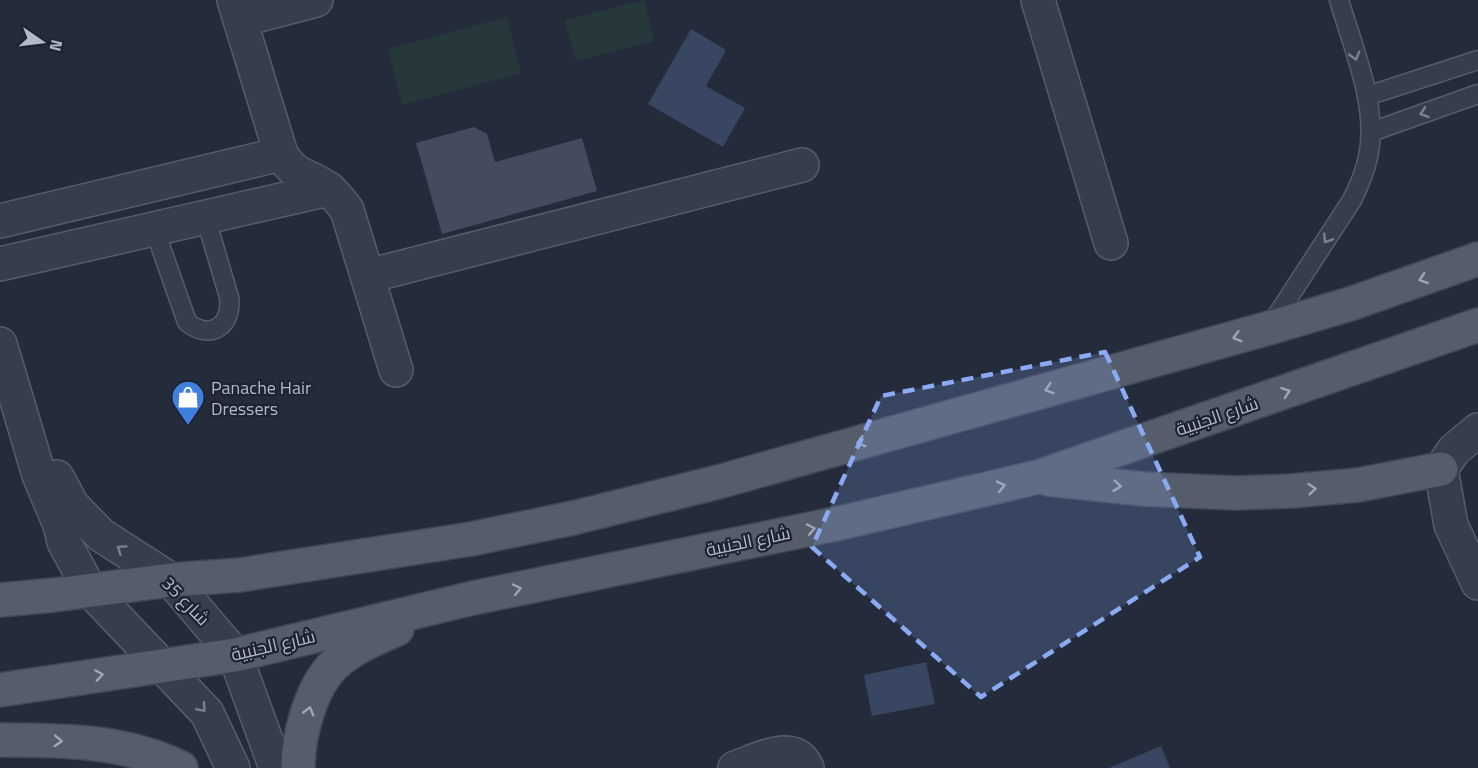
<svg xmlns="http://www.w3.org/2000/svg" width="1478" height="768" viewBox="0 0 1478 768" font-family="'Titillium Web',Cairo,sans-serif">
<rect width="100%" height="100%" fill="#242c3b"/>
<g fill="#26383c">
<path d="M644,0l10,41 -78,20 -11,-41z"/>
<path d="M507,17l14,56 -119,32 -14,-56z"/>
</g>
<g fill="#384662">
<path d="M691,29l35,21 -20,36 39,22 -22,39 -75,-43z"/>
<path d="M926,662l9,42 -63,12 -8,-41z"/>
<path d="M1161,746l9,22h-61z"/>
</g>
<path fill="#434b5d" d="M474,127l13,7 8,28 87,-24 15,53 -155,43 -26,-91z"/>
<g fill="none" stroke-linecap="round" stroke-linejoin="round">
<defs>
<g id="service">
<path d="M1367,96l111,-36"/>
<path d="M1371,132l107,-38"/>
<path d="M154,228l33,94c23,19 46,4 42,-25l-24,-81"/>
<path d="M1270,326l82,-126c7,-14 13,-28 16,-43 11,-50 -15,-109 -29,-157"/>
</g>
<g id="minor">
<path d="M234,0l47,154c15,24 26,20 46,34 8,6 14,14 20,22l49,160"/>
<path d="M1038,0l73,243"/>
<path d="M240,20l76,-20"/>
<path d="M0,221l281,-67"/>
<path d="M0,264l329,-75"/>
<path d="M368,276l434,-111"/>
<path d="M0,344l39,131 21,50 4,17 26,48"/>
<path d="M1478,430l-24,20 -13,19 10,56 27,58"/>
<path d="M57,477l15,28 29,30 70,45"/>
<path d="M735,768c21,-7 60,-30 72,0"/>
</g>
<g id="tertiary">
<path d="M171,580l64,75 41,113"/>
<path d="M90,590l117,123 26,55"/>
</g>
<g id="primary">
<path d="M1049,479l94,10 93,4 55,-2 67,-6 83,-16"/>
<path d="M0,600l54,-5 117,-15 69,-5 231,-36 102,-21 145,-36 551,-154 81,-24 128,-45"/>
<path d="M0,690l235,-35 238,-57 367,-75 198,-46 440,-152"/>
<path d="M0,740c62,0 124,0 181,28"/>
<path d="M298,768c0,-32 13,-82 37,-104 17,-16 41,-26 62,-35"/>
</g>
</defs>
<use href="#service" stroke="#565c69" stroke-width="21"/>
<use href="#minor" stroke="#565c69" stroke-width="36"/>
<use href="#tertiary" stroke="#565c69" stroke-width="36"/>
<use href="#primary" stroke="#414754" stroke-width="36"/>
<use href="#service" stroke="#373e4b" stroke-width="18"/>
<use href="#minor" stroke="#373e4b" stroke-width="33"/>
<use href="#tertiary" stroke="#373e4b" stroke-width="33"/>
<use href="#primary" stroke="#555d6b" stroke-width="33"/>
</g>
<defs><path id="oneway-chevron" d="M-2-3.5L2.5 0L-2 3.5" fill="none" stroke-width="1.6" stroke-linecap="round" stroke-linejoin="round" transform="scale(1.5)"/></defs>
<g stroke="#7b828f">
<use href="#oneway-chevron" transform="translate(1355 56) rotate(74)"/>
<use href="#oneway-chevron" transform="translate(1424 113) rotate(161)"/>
<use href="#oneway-chevron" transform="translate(1327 239) rotate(123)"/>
<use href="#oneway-chevron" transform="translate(121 549) rotate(-145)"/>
<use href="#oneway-chevron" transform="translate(202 708) rotate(49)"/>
</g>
<g stroke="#a0a7b5">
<use href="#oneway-chevron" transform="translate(1423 279) rotate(161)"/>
<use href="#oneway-chevron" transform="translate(1237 337) rotate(164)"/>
<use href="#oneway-chevron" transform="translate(1049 389) rotate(164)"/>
<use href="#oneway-chevron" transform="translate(1286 392) rotate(-19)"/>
<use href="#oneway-chevron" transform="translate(861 442) rotate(164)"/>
<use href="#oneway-chevron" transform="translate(1001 486) rotate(-13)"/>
<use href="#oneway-chevron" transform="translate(1117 486) rotate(6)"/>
<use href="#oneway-chevron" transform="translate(1312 489) rotate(-5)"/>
<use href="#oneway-chevron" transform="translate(811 529) rotate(-12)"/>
<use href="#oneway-chevron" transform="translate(517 589) rotate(-12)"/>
<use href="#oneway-chevron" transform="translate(99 675) rotate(-8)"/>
<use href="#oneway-chevron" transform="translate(309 711) rotate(-74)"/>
<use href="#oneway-chevron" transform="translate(58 741) rotate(3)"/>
</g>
<path fill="#8baaf4" fill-opacity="0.2" stroke="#8baaf4" stroke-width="4.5" stroke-dasharray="12 8" stroke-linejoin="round" d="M1105,352l95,205 -219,140 -169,-150 69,-151z"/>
<defs>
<symbol id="shop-pin" viewBox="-11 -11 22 30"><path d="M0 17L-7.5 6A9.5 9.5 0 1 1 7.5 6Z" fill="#3f7fe0" stroke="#1d2330"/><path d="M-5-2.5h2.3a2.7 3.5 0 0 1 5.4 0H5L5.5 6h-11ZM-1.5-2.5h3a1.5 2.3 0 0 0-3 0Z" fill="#fff"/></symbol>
</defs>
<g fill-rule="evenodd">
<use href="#shop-pin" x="169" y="378" width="38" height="52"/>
</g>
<g text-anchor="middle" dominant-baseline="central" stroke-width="4.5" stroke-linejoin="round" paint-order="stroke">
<g font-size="18" fill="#b3b9c7" stroke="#1d2330" text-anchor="start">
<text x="211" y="387">Panache Hair<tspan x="211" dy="21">Dressers</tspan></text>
</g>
<g font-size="18" fill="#b3b9c7" stroke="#1d2330">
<text transform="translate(1217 416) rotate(-19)">شارع الجنبية</text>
<text transform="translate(748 541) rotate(-12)">شارع الجنبية</text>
<text transform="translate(186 601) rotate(46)">شارع 35</text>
<text transform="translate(273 645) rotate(-13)">شارع الجنبية</text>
</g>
</g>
<g transform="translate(42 42) rotate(104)" stroke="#1d2330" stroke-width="4.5" paint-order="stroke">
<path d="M0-4.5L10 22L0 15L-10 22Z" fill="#b3b9c7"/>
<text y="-9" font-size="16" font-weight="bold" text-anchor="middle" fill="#b3b9c7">N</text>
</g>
</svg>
